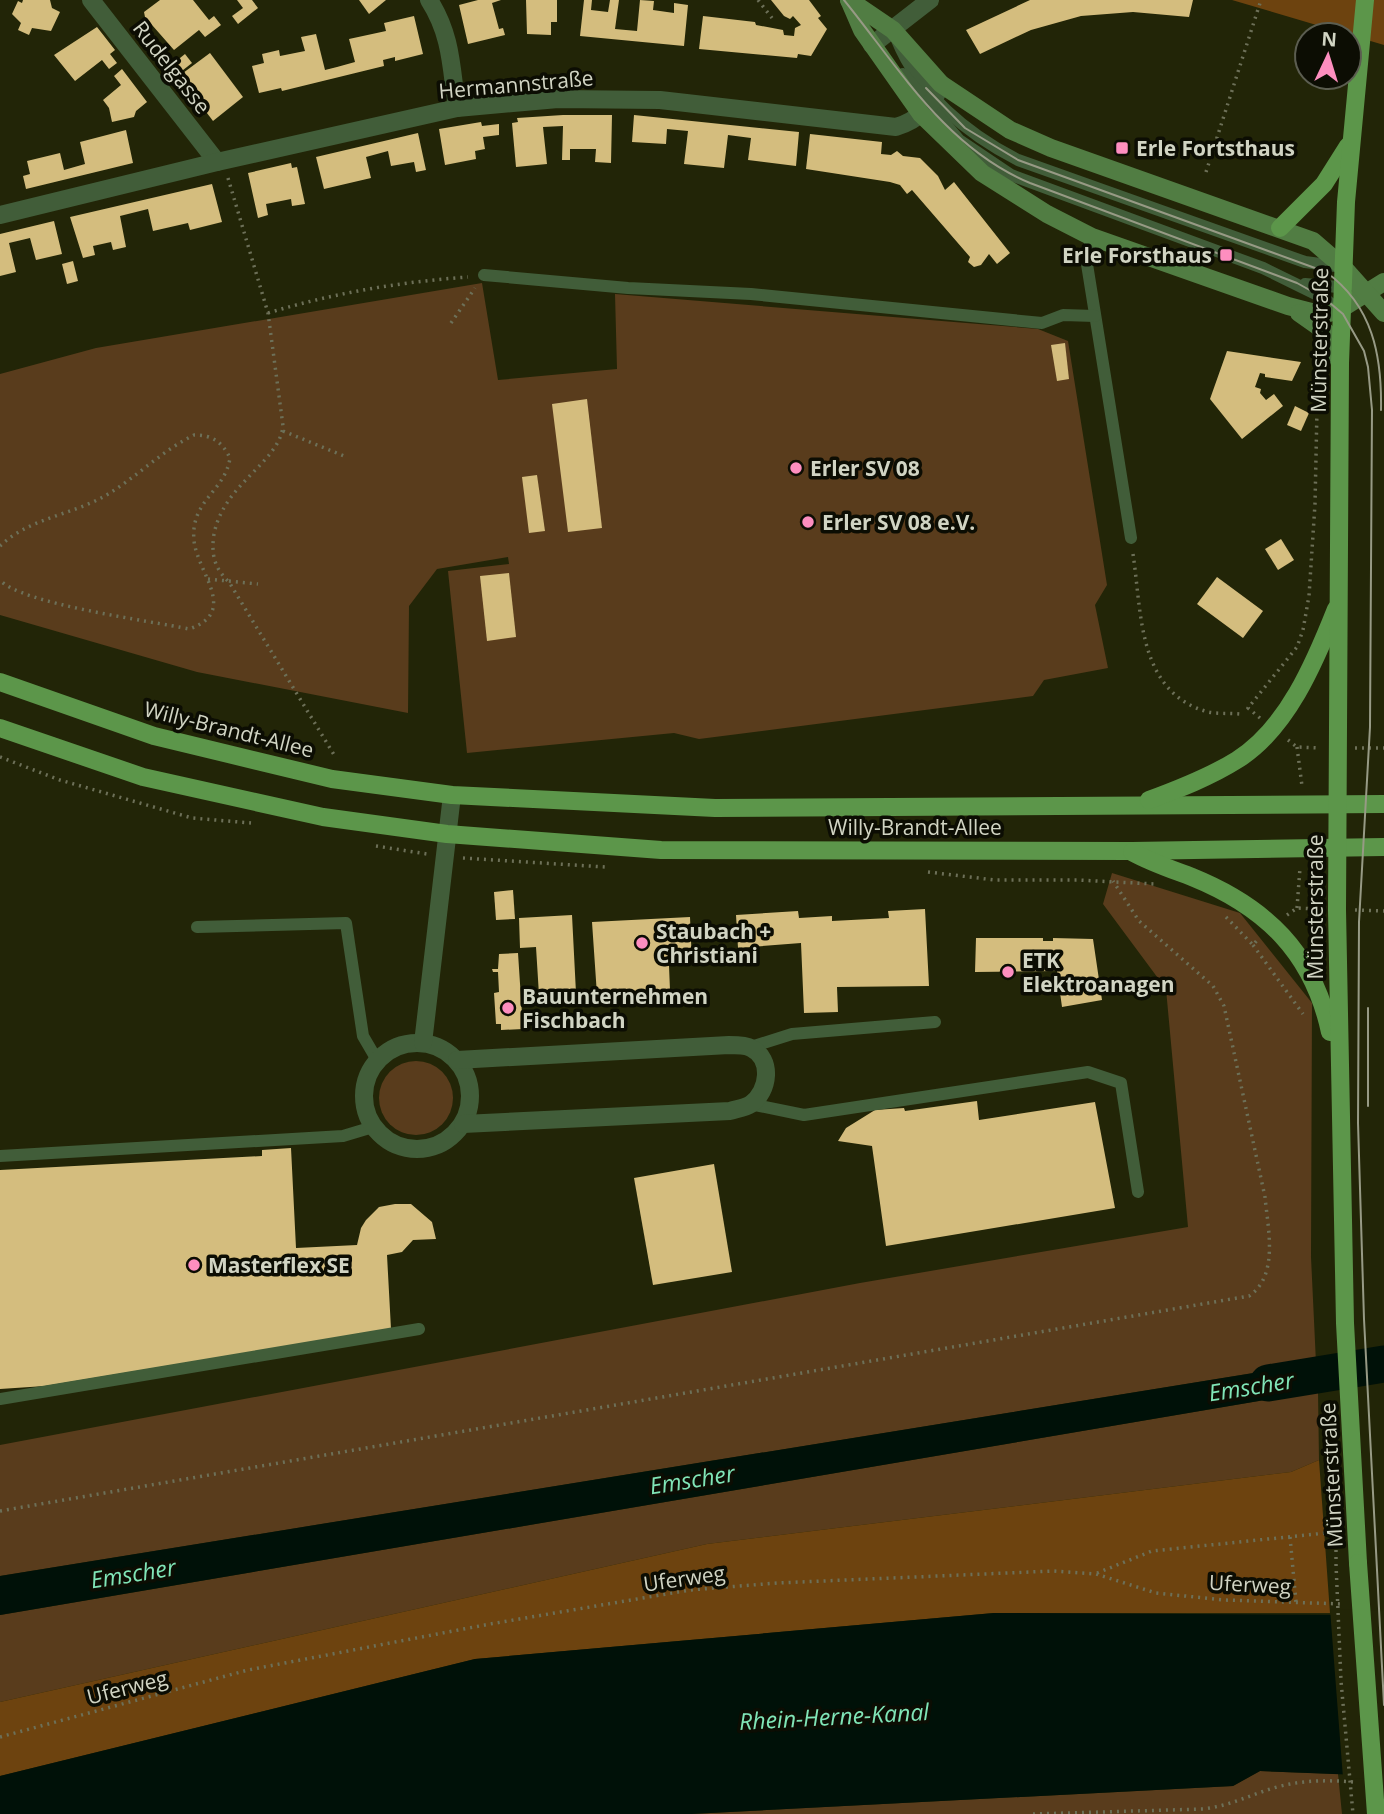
<svg xmlns="http://www.w3.org/2000/svg" width="1384" height="1814" viewBox="0 0 1384 1814" font-family="'Open Sans',sans-serif">
<rect width="100%" height="100%" fill="#222507"/>
<g fill="#593c1c">
<path d="M482,283l16,97 119,-11 -2,-75 423,35 30,12 39,244 -12,20 13,63 -64,12 -11,16 -334,43 -25,-6 -207,20 -19,-182 61,-7 -1,-7 -71,12 -28,37 -1,107 -211,-41 -197,-57v-241l96,-26z"/>
<path d="M1112,873l128,40 72,90 -1,254 5,106 -1316,213v-131l860,-162 328,-56 -22,-238 -63,-85z"/>
<circle cx="416" cy="1098" r="37"/>
<path d="M1318,1391l1,69 -28,12 -584,72 -707,158v-87z"/>
<path d="M1260,1771l78,3 4,40h-651l542,-28z"/>
</g>
<g fill="#6d430f">
<path d="M1232,0h152v45z"/>
<path d="M1319,1460l11,153h-336l-519,46 -475,117v-74l707,-158 584,-72z"/>
</g>
<g fill="#001108">
<path d="M1316,1363l2,28 -1318,224v-39z"/>
<path d="M994,1613l390,2v161l-124,-5 -27,15 -542,28h-691v-38l475,-117z"/>
</g>
<path fill="#222507" d="M1330,1609l54,2v169l-41,-2z"/>
<g fill="none" stroke-linecap="round" stroke-linejoin="round">
<path stroke="#001108" stroke-width="37" d="M1268,1383l116,-19"/>
</g>
<g fill="#d4bd7e">
<path d="M23,0h27l2,8 8,4 -9,19 -19,-3 -3,7 -11,-5 3,-7 -9,-9 6,-13 4,2z"/>
<path d="M160,0h33l16,20 5,-4 7,9 -16,12 -6,-7 -25,20 -29,-33 -1,-5z"/>
<path d="M237,0h15l6,8 -20,16 -6,-8 11,-8z"/>
<path d="M359,0h27l-17,14z"/>
<path d="M478,0h23l-9,3 7,26 4,-1 2,7 -37,9 -9,-39z"/>
<path d="M526,0h31v22h-6v13l-24,-1z"/>
<path d="M584,0h8l-1,10 17,2 2,-12h9l-4,29 22,2 3,-31 14,1 -1,9 21,3v-10l14,2 -4,41 -104,-10z"/>
<path d="M771,0h38l12,16 -3,2 9,11 -16,27 -13,-2 -1,4 -98,-9 4,-33 52,6 1,3 27,5 1,5 10,1 1,-8 6,-3 -8,-9 -3,3 -6,-3z"/>
<path d="M1030,0h163l-4,17 -56,-5 -52,4 -50,14 -51,24 -14,-24z"/>
<path d="M414,16l9,38 -28,7v-4l-12,3 1,6 -102,25 -1,-3 -22,5 -7,-27 12,-3 -2,-9 17,-4 1,6 25,-5 -4,-14 15,-3 9,36 12,-3 18,-5 -6,-23 37,-8 -2,-8z"/>
<path d="M97,27l18,23 -5,4 7,9 -8,6 -7,-9 -27,21 -21,-26z"/>
<path d="M210,53l33,44 -30,24 -34,-45z"/>
<path d="M185,54l7,9 -14,11 -8,-8z"/>
<path d="M122,69l25,33 -11,9 -2,6 -22,5 -3,-14 -6,-8 18,-15 -7,-9z"/>
<path d="M563,115h49l-1,48 -16,-1 1,-13h-26v11h-8l1,-34 -20,1 4,37 -31,3 -4,-44 6,-1 -1,-4z"/>
<path d="M634,115l165,17 -3,34 -48,-6 3,-22 -23,-3 -4,33 -40,-4 4,-33 -21,-2 -1,15 -34,-2z"/>
<path d="M481,122l1,4 17,-2v11l-16,2 2,12 -10,2 1,8 -31,6 -6,-36z"/>
<path d="M126,130l7,33 -107,26 -3,-13 7,-2 -3,-13 33,-8 4,17 21,-6 -5,-22z"/>
<path d="M418,133l8,37 -10,2 -2,-10 -23,4 -3,-15 -22,6 5,21 -47,11 -8,-32z"/>
<path d="M810,134l72,8 -1,12 10,1 6,-4 6,5 17,2 18,18 7,14 9,-8 56,71 -13,11 -8,-10 -8,11 -7,2 -6,-5 2,-5 -58,-67 -5,4 -7,-9 -10,-3 -84,-13z"/>
<path d="M291,163l1,5 5,-1 8,37 -13,2 -1,-7 -25,5 2,11 -10,3 -10,-45z"/>
<path d="M212,184l10,38 -32,8 -2,-7 -35,8 -5,-22 -28,7 6,31 -13,3 -2,-8 -18,4 2,9 -12,3 -13,-41z"/>
<path d="M54,221l8,33 -26,6 -6,-22 -21,5 7,29 -16,4v-42z"/>
<path d="M73,261l5,20 -11,3 -5,-20z"/>
<path d="M1065,343l4,36 -12,2 -6,-36z"/>
<path d="M1227,351l74,11 -9,19 -27,-4v-3l-5,-1 -5,14 6,2 -1,4 6,7 8,-6 9,12 -41,33 -32,-40z"/>
<path d="M587,399l15,129 -34,4 -16,-128z"/>
<path d="M1295,406l14,7 -8,18 -14,-6z"/>
<path d="M537,475l8,56 -16,2 -7,-56z"/>
<path d="M1281,539l13,21 -16,10 -13,-21z"/>
<path d="M509,573l7,64 -29,4 -7,-65z"/>
<path d="M1217,577l46,34 -20,27 -46,-34z"/>
<path d="M513,890l2,29 -19,1 -2,-28z"/>
<path d="M925,909l4,77 -92,1 1,25 -34,1 -3,-70 -63,5 -2,-33 62,-4 1,7 33,-2v5l57,-3 -1,-7z"/>
<path d="M572,915l4,78 -37,2 -3,-48 -16,1 -1,-30z"/>
<path d="M690,917l2,47 -23,2 1,24 -73,5 -5,-73z"/>
<path d="M976,938h67v3h10v-3l40,1 9,61 -40,7 -5,-36 -82,1z"/>
<path d="M518,953l5,76 -22,1v-6h-5l-2,-31 5,-1 -1,-20h-5l-1,-3h6l1,-15z"/>
<path d="M977,1101l2,19 116,-18 20,106 -229,38 -14,-100 -34,-5 8,-13 29,-18 29,-2 1,3z"/>
<path d="M291,1148l5,100 61,-3 4,-17 5,-8 13,-13 16,-3h16l21,18 4,17 -23,1 -11,12 -15,3 4,74 -346,57 -45,3v-219l262,-14v-6z"/>
<path d="M714,1164l18,108 -79,13 -19,-107z"/>
</g>
<g fill="none" stroke-linecap="round" stroke-linejoin="round">
<g stroke="#6d7058" stroke-width="3.5" stroke-dasharray="2 5" stroke-linecap="butt">
<path d="M758,0l14,18"/>
<path d="M1206,172l55,-172"/>
<path d="M228,178l40,135 15,113c-4,37 -59,57 -69,108 -3,20 0,34 15,48l107,176"/>
<path d="M268,313c66,-20 131,-31 200,-36"/>
<path d="M451,323l24,-35"/>
<path d="M283,431l61,25"/>
<path d="M0,546c28,-27 70,-31 103,-49 32,-18 58,-46 91,-62 19,0 28,7 36,23 -5,34 -40,42 -36,83 4,33 45,71 -5,88 -38,-8 -168,-25 -189,-49"/>
<path d="M1133,554c9,59 4,138 75,158 9,2 21,1 32,2"/>
<path d="M208,579l50,5"/>
<path d="M1260,718l-12,-10 49,-61 6,-17 6,-34 6,-92 3,-142"/>
<path d="M1288,740l9,7 23,1"/>
<path d="M1297,747l5,39"/>
<path d="M1355,748h29"/>
<path d="M0,757l60,23 132,38 59,5"/>
<path d="M376,846l51,8"/>
<path d="M463,858l142,9"/>
<path d="M928,872l67,8h83l76,4"/>
<path d="M1297,908l3,-40"/>
<path d="M1355,910l29,1"/>
<path d="M1287,915l10,-7 22,1"/>
<path d="M1226,917l27,28 6,-7"/>
<path d="M1253,945l50,69"/>
<path d="M0,1511l1249,-215c30,-20 19,-67 16,-99l-41,-191 -11,-20 -74,-65 -26,-40"/>
<path d="M1290,1537l6,65"/>
<path d="M1336,1543v21"/>
<path d="M1097,1573l55,-22 184,-19"/>
<path d="M0,1737l248,-67 242,-46 200,-34 87,-7 276,-12 43,3 60,19 68,7 119,4"/>
<path d="M1033,1814l170,-5c27,-3 49,-15 74,-22 26,-7 50,-7 77,-5"/>
</g>
<g stroke="#415d39" stroke-width="12">
<path d="M897,40c22,54 70,94 121,120l287,102 38,5"/>
<path d="M903,74l56,66 52,35 252,93 61,30 18,15"/>
<path d="M1092,237l-6,21 45,280"/>
<path d="M484,275l144,13 123,6 291,29 21,-8 32,1"/>
<path d="M1305,284l44,4"/>
<path d="M197,927l149,-4 17,113 14,24"/>
<path d="M751,1047l41,-13 143,-12"/>
<path d="M750,1104l54,11 284,-43 33,11 17,109"/>
<path d="M0,1156l343,-20 30,-9"/>
<path d="M0,1399l419,-70"/>
</g>
<g stroke="#415d39" stroke-width="18">
<path d="M91,0l126,162"/>
<path d="M429,0c23,36 22,68 28,108"/>
<path d="M872,45l58,-45"/>
<path d="M0,215l217,-53 240,-54 101,-9 102,1 236,27c23,-7 37,-21 45,-43"/>
<circle cx="417" cy="1096" r="53"/>
<path d="M423,1043l29,-248"/>
<path d="M457,1060l272,-15c7,0 17,0 22,3 22,11 18,43 0,56 -6,4 -15,5 -21,7l-267,13"/>
</g>
<g stroke="#517d43" stroke-width="18">
<path d="M849,0l13,30 59,84 61,59 65,41 45,23 196,69 35,9 16,-5 45,-28"/>
<path d="M849,0l44,30 48,54 69,46 41,18 262,93 30,26 41,46"/>
<path d="M1299,313l27,19 14,31"/>
</g>
<g stroke="#5c964a" stroke-width="18">
<path d="M1280,228l44,-44 24,-38"/>
<path d="M0,682l154,54 178,43 120,16 263,13 669,-4"/>
<path d="M0,728l143,49 180,40 124,17 214,16 471,1 252,-4"/>
<path d="M1149,800c30,-11 61,-23 88,-40 50,-31 78,-98 99,-151"/>
<path d="M1132,852c20,11 39,17 60,25 74,30 121,76 138,155"/>
<path d="M1358,1563l-13,-240 -8,-413 3,-547 6,-161 19,-202"/>
</g>
<g stroke="#979a85" stroke-width="2">
<path d="M844,0c55,68 102,148 186,183l267,100 27,15 19,16 21,37 4,16 4,43 -2,317 -11,195 -1,201 6,196 20,386"/>
<path d="M926,88l39,40 53,32 308,112c47,34 56,84 55,138"/>
<path d="M1368,1106v-98"/>
</g>
<path stroke="#6d7058" stroke-width="3.5" stroke-dasharray="2 5" stroke-linecap="butt" d="M1336,1564l5,117 12,133"/>
<path stroke="#5c964a" stroke-width="18" d="M1358,1563l18,251"/>
</g>
<g fill="#fd8ebf" stroke="#0c0d03" stroke-width="2.5">
<rect x="1115" y="141" width="14" height="14" rx="3.5"/>
<rect x="1219" y="248" width="14" height="14" rx="3.5"/>
<circle cx="796" cy="468" r="7"/>
<circle cx="808" cy="522" r="7"/>
<circle cx="642" cy="943" r="7"/>
<circle cx="1008" cy="972" r="7"/>
<circle cx="508" cy="1008" r="7"/>
<circle cx="194" cy="1265" r="7"/>
</g>
<g text-anchor="middle" dominant-baseline="central" stroke-width="7" stroke-linejoin="round" paint-order="stroke">
<g font-size="21" fill="#d1d4c3" stroke="#0c0d03">
<text transform="translate(172 67) rotate(52)">Rudelgasse</text>
<text transform="translate(516 84) rotate(-5)">Hermannstraße</text>
<text transform="translate(1319 340) rotate(-89)">Münsterstraße</text>
<text transform="translate(229 729) rotate(14)">Willy-Brandt-Allee</text>
<text x="915" y="827">Willy-Brandt-Allee</text>
<text transform="translate(1315 907) rotate(-90)">Münsterstraße</text>
<text transform="translate(1331 1475) rotate(-93)">Münsterstraße</text>
<text transform="translate(684 1578) rotate(-8)">Uferweg</text>
<text transform="translate(1250 1584) rotate(3)">Uferweg</text>
<text transform="translate(127 1687) rotate(-14)">Uferweg</text>
</g>
<g font-size="21" font-weight="bold" fill="#d1d4c3" stroke="#0c0d03" text-anchor="start">
<text x="1136" y="148">Erle Fortsthaus</text>
<text x="1212" y="255" text-anchor="end">Erle Forsthaus</text>
<text x="810" y="468">Erler SV 08</text>
<text x="822" y="522">Erler SV 08 e.V.</text>
<text x="656" y="931">Staubach +<tspan x="656" dy="24">Christiani</tspan></text>
<text x="1022" y="960">ETK<tspan x="1022" dy="24">Elektroanagen</tspan></text>
<text x="522" y="996">Bauunternehmen<tspan x="522" dy="24">Fischbach</tspan></text>
<text x="208" y="1265">Masterflex SE</text>
</g>
<g font-size="23" font-style="italic" fill="#80e5b7" stroke="#0c0d03">
<text transform="translate(1251 1386) rotate(-9)">Emscher</text>
<text transform="translate(692 1479) rotate(-9)">Emscher</text>
<text transform="translate(133 1573) rotate(-9)">Emscher</text>
<text transform="translate(834 1716) rotate(-3)">Rhein-Herne-Kanal</text>
</g>
</g>
<g transform="translate(1328 56) rotate(4)"><circle r="33" fill="#0c0d03" stroke="#5b5d50" stroke-width="2"/>
<path d="M0-5L12 26L0 18L-12 26Z" fill="#fd8ebf"/>
<text y="-10" font-size="19" font-weight="bold" text-anchor="middle" fill="#d1d4c3">N</text>
</g>
</svg>
